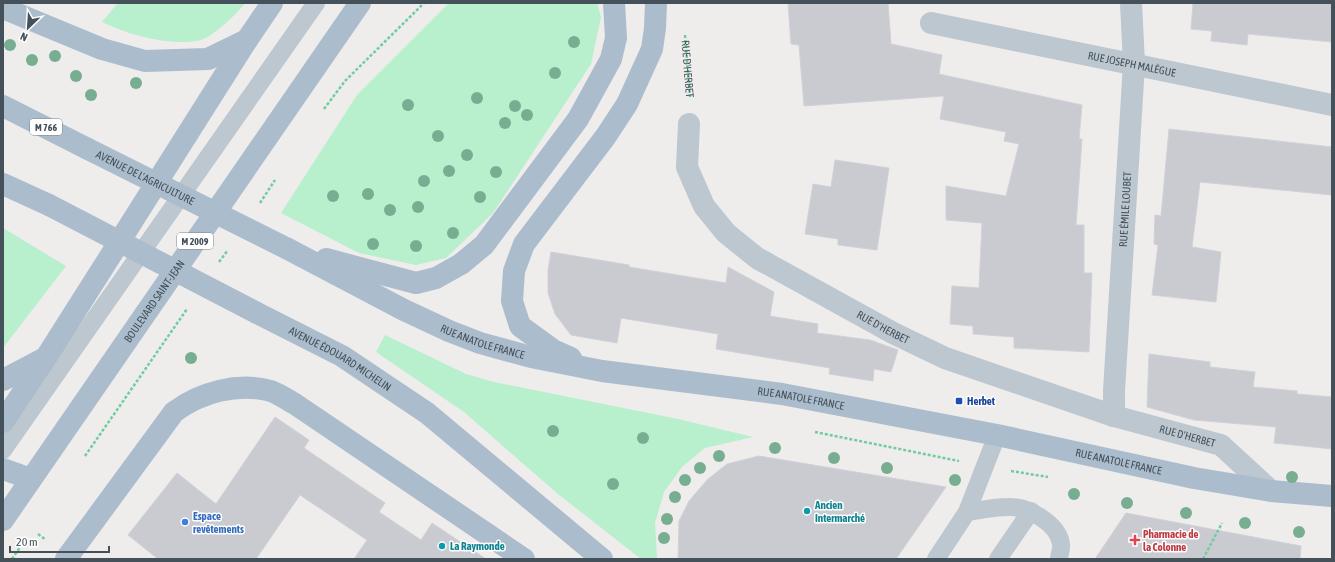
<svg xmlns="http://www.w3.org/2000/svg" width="1335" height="562" viewBox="0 0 1335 562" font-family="'Asap Condensed',sans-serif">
<rect width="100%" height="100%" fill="#efecec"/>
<g fill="#b8efcd">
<path d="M118,3h127c-6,9 -34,35 -44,37 -29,7 -72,-5 -99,-18z"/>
<path d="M449,3h148l4,14 -10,47 -98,149 -47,45 -30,7 -57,-12 -78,-40 76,-118z"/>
<path d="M3,228l63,38 -63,82z"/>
<path d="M385,335l81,39 28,8 184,37 75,18 -48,11 -23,19 -18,25 -9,31 2,36h-16l-83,-65 -94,-82 -88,-60z"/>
</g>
<g fill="#c9cbd1" stroke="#d0d2d8">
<path d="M788,3h100l3,41 51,11 -3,19 143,31 -3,34h3l-6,86h8v48h8l-3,79 -75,-4v-11l-41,-3v-8l-23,-2 2,-38 27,2 3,-65 -36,-3v-34l60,10 13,-52 -15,-3 2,-9 -66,-13 4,-23 -140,10 -5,-61 -8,-1z"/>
<path d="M1193,3h139v39l-84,-8 -1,11 -36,-4 1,-10 -21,-2z"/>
<path d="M1169,129l163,18v48l-132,-13 -8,65 29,5 -5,50 -64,-7 6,-50 -4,-1 1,-29 6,1z"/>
<path d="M835,160l54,8 -12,82 -39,-5v-6l-33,-5 8,-50 18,3z"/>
<path d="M551,252l78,13v2l97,16 2,-16 46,25 -4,24 48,8 -1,9 53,7 28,10 -7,22 -17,-3 -1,12 -44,-7 1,-6 -114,-19 2,-15 -97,-16 -4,25 -46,-8 -16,-21 -7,-21v-23z"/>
<path d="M1149,354l61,8v5l45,5 -2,15 44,4v3l35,3v52l-58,-6 2,-16 -82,-7 -47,-13z"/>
<path d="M275,417l34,23 -5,8 81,55 -6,9 42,28 11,-17 54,36h-132l13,-19 -67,-45 -44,64h-98l-30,-24 49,-62 39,31z"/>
<path d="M759,456l187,31 -50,72h-218l1,-38 10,-20 18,-21 20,-16z"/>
<path d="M1126,513l175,33 -1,13h-205z"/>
</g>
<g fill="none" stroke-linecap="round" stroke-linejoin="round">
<g stroke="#70cd9e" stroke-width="2.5" stroke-dasharray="3 2" stroke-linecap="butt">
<path id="s1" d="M685,35l5,62"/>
<path d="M324,109l21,-28 79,-78"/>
<path d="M260,203l15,-23"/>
<path d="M219,262l9,-12"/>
<path d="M815,432l144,29"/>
<path d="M85,456l102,-147"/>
<path d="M1011,471l37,6"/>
<path d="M38,534l7,5"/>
<path d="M12,559l13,-19"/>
<path d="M1203,559l19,-36"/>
</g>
<g stroke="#bcc7cf" stroke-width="18">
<path d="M3,450l313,-447"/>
<path d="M967,512c14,-2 28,-5 41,-5 19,-1 50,16 53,37 1,4 -2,11 -2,15"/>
<path d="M936,559l31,-47 30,-77"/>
<path d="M998,559l33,-48"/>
</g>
<g stroke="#bcc7cf" stroke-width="22">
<path id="s2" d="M931,23l401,82"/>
<path id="s3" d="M689,124l-2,43 17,39 22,27 31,25 136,75 52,25 169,58 107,29 50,46"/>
<path id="s4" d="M1114,416v-25l20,-327 -3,-61"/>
</g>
<g stroke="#abbccc" stroke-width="22">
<path d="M3,8l99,41 43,12 63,-2 39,-19"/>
<path d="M3,106l85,43"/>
<path d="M3,184l46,21"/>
<path id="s5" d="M288,249l116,61 45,21 31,12 51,14 71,14 180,23 215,41 197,43 77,13 61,5"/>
<path d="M326,259l90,24 20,-5 25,-14 23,-19 94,-126 33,-60 5,-21 -2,-35"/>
<path id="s6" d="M257,313l85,43 85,57 175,146"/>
<path d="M571,358l-18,-8 -33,-24 -8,-25 2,-30 10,-27 82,-108 21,-32 25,-55 3,-21 1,-25"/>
<path d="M3,380l42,-22"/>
<path d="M3,422l44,-66 200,-316 25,-37"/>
<path d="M3,469l28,10"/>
<path id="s7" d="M3,520l357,-517"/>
<path d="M66,559l108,-147c27,-20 64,-30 97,-21 8,3 17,9 24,13l229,155"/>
</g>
<g stroke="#abbccc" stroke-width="22">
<path id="s8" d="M88,149l200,100"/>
<path d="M49,205l208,108"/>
</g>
</g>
<g fill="#77ae91">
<circle cx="574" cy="42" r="6"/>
<circle cx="10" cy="45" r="6"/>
<circle cx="55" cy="56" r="6"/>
<circle cx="32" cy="60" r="6"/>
<circle cx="555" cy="73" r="6"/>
<circle cx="76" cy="76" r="6"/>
<circle cx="136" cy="83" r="6"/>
<circle cx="91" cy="95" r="6"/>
<circle cx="477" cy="98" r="6"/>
<circle cx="408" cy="105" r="6"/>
<circle cx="515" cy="106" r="6"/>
<circle cx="527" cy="115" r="6"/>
<circle cx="505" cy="123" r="6"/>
<circle cx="438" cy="136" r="6"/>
<circle cx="467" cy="155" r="6"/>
<circle cx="449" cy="171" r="6"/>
<circle cx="496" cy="172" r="6"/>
<circle cx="424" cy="181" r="6"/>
<circle cx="368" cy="194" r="6"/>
<circle cx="333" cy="196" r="6"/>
<circle cx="480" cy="197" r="6"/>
<circle cx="418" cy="207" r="6"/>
<circle cx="390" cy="210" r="6"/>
<circle cx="453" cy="233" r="6"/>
<circle cx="373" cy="244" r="6"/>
<circle cx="416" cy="246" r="6"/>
<circle cx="191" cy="358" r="6"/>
<circle cx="553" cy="431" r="6"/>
<circle cx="643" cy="438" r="6"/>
<circle cx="775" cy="448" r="6"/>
<circle cx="719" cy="456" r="6"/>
<circle cx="834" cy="458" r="6"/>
<circle cx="700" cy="468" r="6"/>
<circle cx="887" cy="468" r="6"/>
<circle cx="1292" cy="477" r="6"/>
<circle cx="685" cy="480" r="6"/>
<circle cx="955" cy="480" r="6"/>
<circle cx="613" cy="484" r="6"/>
<circle cx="1074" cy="494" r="6"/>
<circle cx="675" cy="497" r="6"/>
<circle cx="1127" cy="503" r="6"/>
<circle cx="1186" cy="513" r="6"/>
<circle cx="667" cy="519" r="6"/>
<circle cx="1245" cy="523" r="6"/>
<circle cx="1299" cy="532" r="6"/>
<circle cx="664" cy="538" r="6"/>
</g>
<rect fill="#1a4fb4" stroke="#fff" stroke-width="1.5" x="955" y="397" width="8" height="8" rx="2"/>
<g fill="#0f9aa8" stroke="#fff" stroke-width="1.5">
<circle cx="807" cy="511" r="4"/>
<circle cx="442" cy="546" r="4"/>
</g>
<circle fill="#3f7fe0" stroke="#fff" stroke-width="1.5" cx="185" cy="522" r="4"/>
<path fill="#e0444e" stroke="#fff" stroke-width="1.5" d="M1133 534h4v4h4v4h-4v4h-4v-4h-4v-4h4z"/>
<g text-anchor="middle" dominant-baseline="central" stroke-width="3" stroke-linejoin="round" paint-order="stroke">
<g fill="#fff" stroke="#7c848c" stroke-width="1">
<rect x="30" y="119" width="32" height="16" rx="3"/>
<rect x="177" y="233" width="36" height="16" rx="3"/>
</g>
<g font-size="10" font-weight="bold" fill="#44505a">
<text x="46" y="127">M 766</text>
<text x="195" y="241">M 2009</text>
</g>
<g font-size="11" fill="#44505a" stroke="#fff">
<text stroke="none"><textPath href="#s2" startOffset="205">RUE JOSEPH MALÈGUE</textPath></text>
<text stroke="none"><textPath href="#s1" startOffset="34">RUE D'HERBET</textPath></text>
<text stroke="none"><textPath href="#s8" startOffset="64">AVENUE DE L'AGRICULTURE</textPath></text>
<text stroke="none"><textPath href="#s4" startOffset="207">RUE ÉMILE LOUBET</textPath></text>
<text stroke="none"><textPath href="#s7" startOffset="266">BOULEVARD SAINT-JEAN</textPath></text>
<text stroke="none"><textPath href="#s3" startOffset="304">RUE D'HERBET</textPath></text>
<text stroke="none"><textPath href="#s5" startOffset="216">RUE ANATOLE FRANCE</textPath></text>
<text stroke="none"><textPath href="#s6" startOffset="95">AVENUE ÉDOUARD MICHELIN</textPath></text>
<text stroke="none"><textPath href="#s5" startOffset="540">RUE ANATOLE FRANCE</textPath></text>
<text stroke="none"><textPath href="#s3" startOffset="628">RUE D'HERBET</textPath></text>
<text stroke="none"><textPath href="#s5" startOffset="864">RUE ANATOLE FRANCE</textPath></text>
</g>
<g font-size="11" font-weight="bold" fill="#164399" stroke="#fff" text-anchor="start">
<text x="967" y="401">Herbet</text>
</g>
<g font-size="11" font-weight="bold" fill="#0d838f" stroke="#fff" text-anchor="start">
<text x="815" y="505">Ancien<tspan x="815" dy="13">Intermarché</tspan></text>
<text x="450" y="546">La Raymonde</text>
</g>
<g font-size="11" font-weight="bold" fill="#366cbe" stroke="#fff" text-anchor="start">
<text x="193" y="516">Espace<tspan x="193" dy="13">revêtements</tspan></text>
</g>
<g font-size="11" font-weight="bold" fill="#be3a42" stroke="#fff" text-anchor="start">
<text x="1143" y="534">Pharmacie de<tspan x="1143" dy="13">la Colonne</tspan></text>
</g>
</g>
<rect width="1335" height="562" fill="none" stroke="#44505a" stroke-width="8"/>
<g transform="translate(28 28) rotate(205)" stroke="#ffffff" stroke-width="3" paint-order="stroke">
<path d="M0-3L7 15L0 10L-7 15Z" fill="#44505a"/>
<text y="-6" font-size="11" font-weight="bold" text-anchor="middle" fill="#44505a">N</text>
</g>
<path d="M10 546v6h99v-6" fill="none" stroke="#44505a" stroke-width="2"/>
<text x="16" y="546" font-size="12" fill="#44505a" stroke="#ffffff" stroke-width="3" paint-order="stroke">20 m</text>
</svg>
